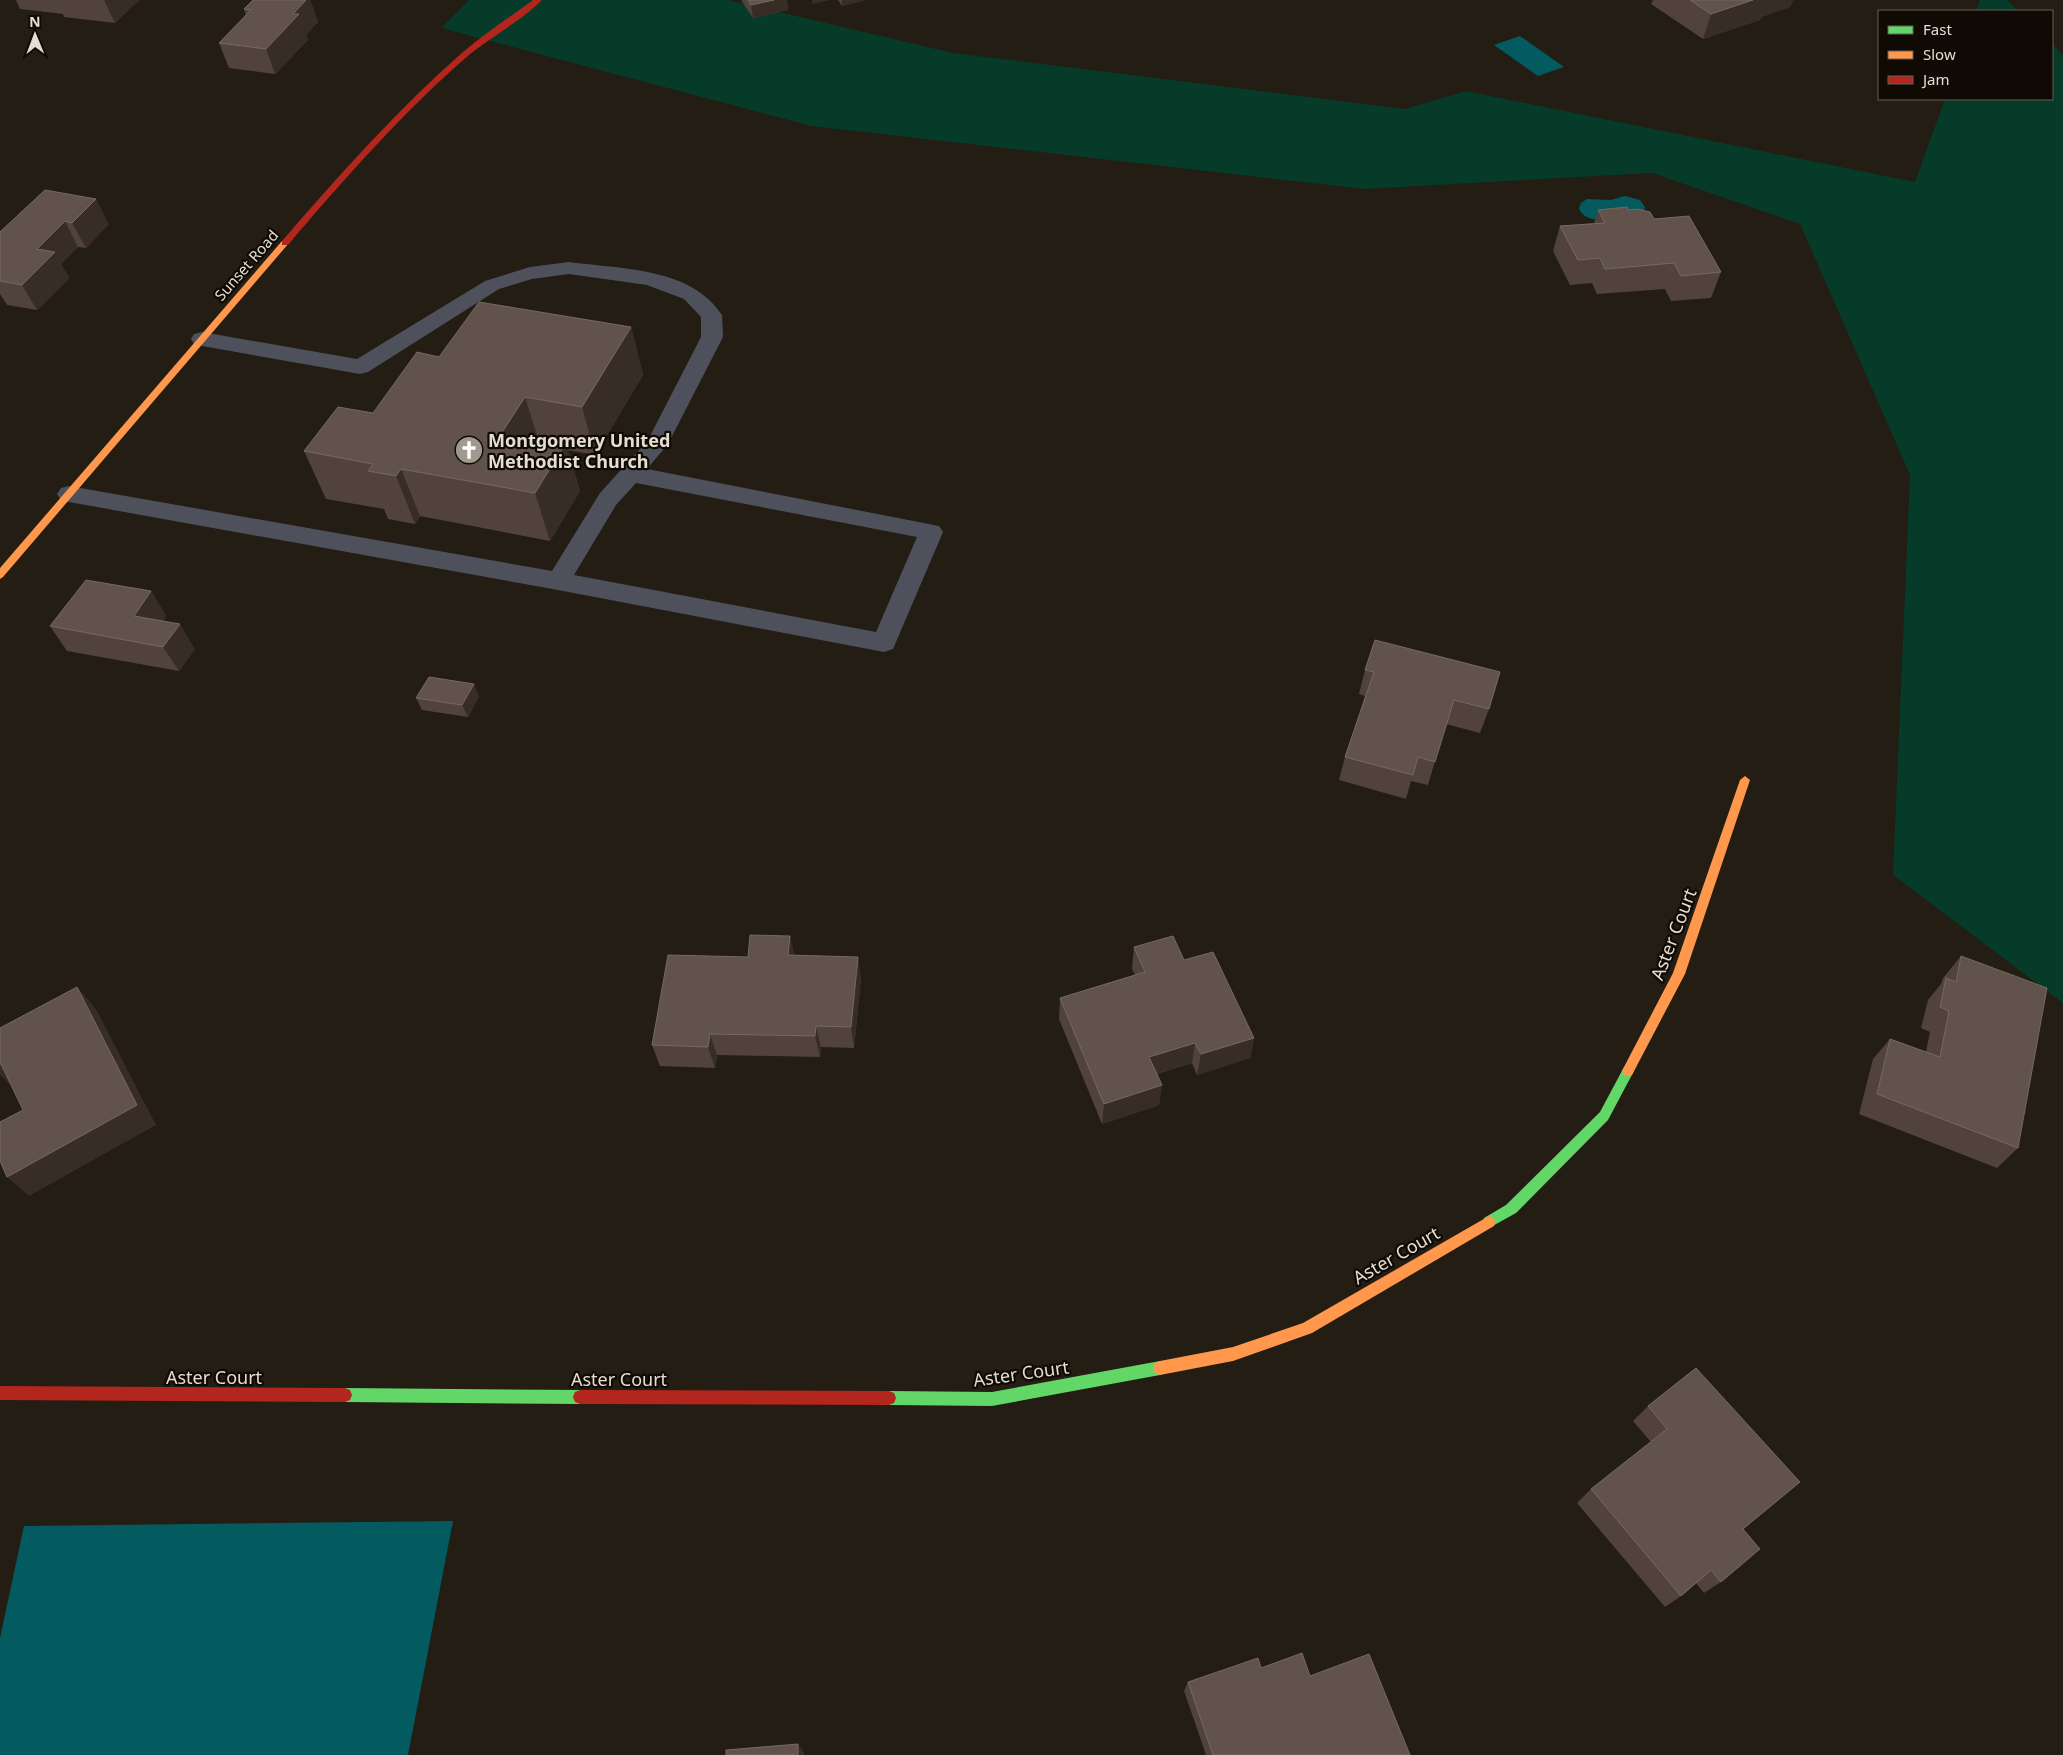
<svg xmlns="http://www.w3.org/2000/svg" width="2063" height="1755" viewBox="0 0 2063 1755" font-family="'Noto Sans',sans-serif">
<rect width="100%" height="100%" fill="#231d13"/>
<g fill="#053b28">
<path d="M469,0h259l225,53 452,56 61,-18 449,91 30,-83h107v-55l11,11v948l-170,-128 17,-400 -110,-251 -148,-51 -288,16 -553,-63 -370,-98z"/>
<path d="M1980,0h27l12,11h-43z"/>
</g>
<g fill="#035b60">
<path d="M1520,36l44,31 -26,9 -44,-31z"/>
<path d="M1625,196l15,4 5,7 -1,3 5,3c-17,3 -63,17 -70,-5l2,-5 6,-4 24,1z"/>
<path d="M453,1521l-45,234h-408v-117l24,-112z"/>
</g>
<g fill="none" stroke-linecap="round" stroke-linejoin="round">
<path fill="#4e515c" fill-rule="evenodd" d="M569,262c51,7 122,5 153,53l1,22 -55,107 -21,25 292,57 4,6 -50,117 -9,3 -326,-62 -489,-88 -8,-2 -4,-6 4,-6 8,-2 483,85 48,-78 48,-53 53,-103v-20l-17,-18 -37,-14 -78,-11 -37,5 -33,10 -131,83 -8,2 -158,-28 -8,-2 -3,-5 3,-5 8,-2 155,27 128,-78 45,-14zM636,483l281,54 -41,95 -302,-57 42,-70z"/>
<g fill="#63d668" fill-rule="evenodd">
<path d="M1628,1066l4,1 2,4 -26,49 -92,93 -27,15 -5,-2 -1,-4 1,-4 22,-13 94,-93 24,-45z"/>
<path d="M1160,1361l5,2 2,5 -2,5 -5,2 -168,31 -103,-1 -5,-2 -2,-5 2,-5 5,-2 103,1z"/>
<path d="M345,1388l235,2 5,2 2,5 -2,5 -5,2 -235,-2 -5,-2 -2,-5 2,-5z"/>
</g>
<g fill="#ff974d" fill-rule="evenodd">
<path d="M282,241h3l4,2 -286,334 -3,2v-11z"/>
<path d="M1745,776l5,4 -65,194 -53,101 -4,1 -4,-1 -2,-4 2,-4 49,-94 67,-193z"/>
<path d="M1489,1216l5,2 1,4 -1,4 -182,107 -79,28 -73,14 -5,-2 -2,-5 2,-5 5,-2 73,-14 70,-24z"/>
</g>
<g fill="#b3261e" fill-rule="evenodd">
<path d="M533,0h9c-21,21 -50,36 -73,55 -66,57 -125,124 -181,190h-6v-4c57,-66 116,-132 181,-189 22,-19 47,-35 70,-52z"/>
<path d="M0,1386l345,2 5,2 2,5 -2,5 -5,2 -345,-2z"/>
<path d="M580,1390l309,1 5,2 2,5 -2,5 -5,2 -309,-1 -5,-2 -2,-5 2,-5z"/>
</g>
</g>
<g fill="#51433c">
<path d="M16,0h123l-24,23 -51,-6 -1,-3 -43,-5z"/>
<path d="M253,0h57l8,22 -12,13 2,5 -33,34 -46,-6 -10,-25 27,-28 -2,-6z"/>
<path d="M741,0h46l1,10 -35,8z"/>
<path d="M838,0h27l-23,6z"/>
<path d="M1653,0h140l-3,7 -29,10 -1,3 -57,19 -52,-35z"/>
<path d="M45,190l64,34 -23,24 -8,-1 -17,17 8,14 -32,32 -30,-5 -7,-11v-62z"/>
<path d="M1598,210h30l26,9 67,53 -10,26 -40,3 -6,-12 -68,5 -5,-11 -22,2 -17,-34 7,-25 34,-3z"/>
<path d="M631,327l12,48 -48,80 -27,-5 12,41 -30,50 -130,-25 -5,8 -27,-5 -4,-10 -58,-10 -22,-48 69,-38 66,-56z"/>
<path d="M151,591l15,25 -3,5 32,28 -16,22 -112,-20 -17,-25z"/>
<path d="M1375,640l114,69 -9,24 -34,-9 -18,61 -17,-4 -5,18 -67,-19 6,-23 20,-61 -6,-2 6,-24z"/>
<path d="M479,696l-11,21 -46,-7 -6,-12z"/>
<path d="M790,936l4,19 67,23 -7,70 -33,-1 -1,10 -103,-2 -2,13 -55,-2 -8,-21 96,-88z"/>
<path d="M1134,947l50,13 70,78 -4,20 -53,17 -5,-12 -35,11 5,11 -3,20 -57,19 -43,-105 1,-21 75,-23 -3,-6z"/>
<path d="M1961,956l57,192 -21,20 -138,-54 14,-55 17,-20 36,13 4,-20 -9,-4 7,-28 13,-16 2,-6z"/>
<path d="M1696,1368l47,161 -22,53 -17,11 -8,-10 -15,13 -16,11 -88,-104 14,-14 60,-47 -18,-21 15,-15z"/>
<path d="M1261,1668l49,8 100,79h-204l-22,-64 4,-9z"/>
</g>
<g fill="#382d25">
<path d="M104,0h35l-24,23z"/>
<path d="M306,0h4l8,22 -12,13 2,5 -33,34 -9,-25 27,-35z"/>
<path d="M774,0h13l1,10 -35,8 -2,-13z"/>
<path d="M812,0h18l-18,4z"/>
<path d="M842,0h23l-23,6z"/>
<path d="M1752,0h41l-3,7 -29,10 -1,3 -57,19 8,-25z"/>
<path d="M96,199l13,25 -23,24 -14,-25z"/>
<path d="M65,221l13,26 -17,17 8,14 -32,32 -15,-25 15,-36z"/>
<path d="M631,327l12,48 -48,80 -13,-48z"/>
<path d="M525,397l15,48 -41,-8z"/>
<path d="M566,443l14,48 -30,50 -15,-48z"/>
<path d="M401,469l19,47 -5,8 -19,-48z"/>
<path d="M151,591l15,25 -17,24 -15,-24z"/>
<path d="M180,624l15,25 -16,22 -16,-24z"/>
<path d="M474,684l5,12 -11,21 -6,-12z"/>
<path d="M790,936l5,22 -7,-3z"/>
<path d="M858,957l3,21 -7,70 -3,-21z"/>
<path d="M77,987l19,22 60,116 -127,71 -22,-19z"/>
<path d="M816,1026l5,21 -1,10 -5,-21z"/>
<path d="M710,1034l7,21 -2,13 -7,-21z"/>
<path d="M1254,1038l-4,20 -53,17 4,-21z"/>
<path d="M1195,1043l-3,20 -46,14 3,-20z"/>
<path d="M0,1064h1l13,24 -14,-13z"/>
<path d="M1162,1085l-3,20 -57,19 2,-20z"/>
<path d="M798,1744l6,8v3h-6z"/>
</g>
<g fill="#61534c" stroke="#756961">
<path d="M253,0h53l-13,14h6l-33,35 -47,-6 32,-33 -7,-1z"/>
<path d="M748,0h26l-23,5z"/>
<path d="M1690,0h63l-42,14z"/>
<path d="M45,190l51,9 -24,24 -7,-2 -28,28 18,3 -33,33 -22,-4v-10l1,-1 -1,-1v-37z"/>
<path d="M1627,207l1,3 10,-1 12,3 4,7 35,-3 32,56 -40,4 -7,-13 -69,6 -5,-11 -22,2 -18,-34 45,-3 -7,-13z"/>
<path d="M479,302l152,25 -49,80 -57,-10 -26,40 43,8 4,-6 20,4 -31,50 -134,-24 -5,7 -28,-5 5,-7 -69,-13 34,-44 35,6 44,-61 22,5z"/>
<path d="M86,580l65,11 -17,25 46,8 -17,23 -113,-21z"/>
<path d="M1375,640l125,32 -11,37 -35,-9 -19,62 -17,-5 -5,18 -68,-18 29,-85 -9,-2z"/>
<path d="M429,677l45,7 -12,21 -46,-7z"/>
<path d="M750,935l40,1 -2,19 70,2 -7,70 -35,-1 -1,10 -105,-2 -2,13 -56,-2 16,-90 80,2z"/>
<path d="M1173,936l11,24 29,-8 41,86 -53,16 -6,-11 -46,14 13,28 -58,19 -44,-106 85,-26 -11,-25z"/>
<path d="M1961,956l86,32 -29,160 -141,-54 13,-55 50,18 9,-46 -9,-4 6,-29 10,4z"/>
<path d="M77,987l60,118 -130,72 -7,-16v-39l23,-12 -22,-46h-1v-36z"/>
<path d="M1696,1368l104,114 -57,47 17,20 -39,33 -10,-12 -30,26 -90,-107 76,-60 -19,-23z"/>
<path d="M1302,1653l8,23 59,-22 41,101h-197l-25,-73 70,-24 3,10z"/>
<path d="M798,1744v11h-72v-5z"/>
</g>
<defs>
<symbol id="church-disc" viewBox="-11 -11 22 22"><circle r="9.5" fill="#a09a8e" stroke="#0f0a04"/><path d="M-1.2-6h2.4v3.5h3.3v2.4h-3.3V6h-2.4V-.1h-3.3v-2.4h3.3Z" fill="#fff"/></symbol>
</defs>
<g fill-rule="evenodd">
<use href="#church-disc" x="453" y="434" width="32" height="32"/>
</g>
<g text-anchor="middle" dominant-baseline="central" stroke-width="4.5" stroke-linejoin="round" paint-order="stroke">
<g font-size="15" fill="#e4ddd1" stroke="#0f0a04">
<text transform="translate(246 265) rotate(-49)">Sunset Road</text>
</g>
<g font-size="18" font-weight="bold" fill="#e4ddd1" stroke="#0f0a04" text-anchor="start">
<text x="488" y="440">Montgomery United<tspan x="488" dy="21">Methodist Church</tspan></text>
</g>
<g font-size="18" fill="#e4ddd1" stroke="#0f0a04">
<text transform="translate(1673 934) rotate(-69)">Aster Court</text>
<text transform="translate(1396 1255) rotate(-30)">Aster Court</text>
<text transform="translate(1021 1373) rotate(-8)">Aster Court</text>
<text x="214" y="1377">Aster Court</text>
<text x="619" y="1379">Aster Court</text>
</g>
</g>
<rect x="1878" y="10" width="175" height="90" fill="#0f0a04" stroke="#645e56"/>
<rect x="1888" y="26" width="25" height="8" fill="#63d668" stroke="#645e56"/>
<text x="1923" y="35" font-size="15" fill="#e4ddd1">Fast</text>
<rect x="1888" y="51" width="25" height="8" fill="#ff974d" stroke="#645e56"/>
<text x="1923" y="60" font-size="15" fill="#e4ddd1">Slow</text>
<rect x="1888" y="76" width="25" height="8" fill="#b3261e" stroke="#645e56"/>
<text x="1923" y="85" font-size="15" fill="#e4ddd1">Jam</text>
<g transform="translate(35 35) rotate(359)" stroke="#0f0a04" stroke-width="4" paint-order="stroke">
<path d="M0-4L9 19L0 12L-9 19Z" fill="#e4ddd1"/>
<text y="-8" font-size="14" font-weight="bold" text-anchor="middle" fill="#e4ddd1">N</text>
</g>
</svg>
